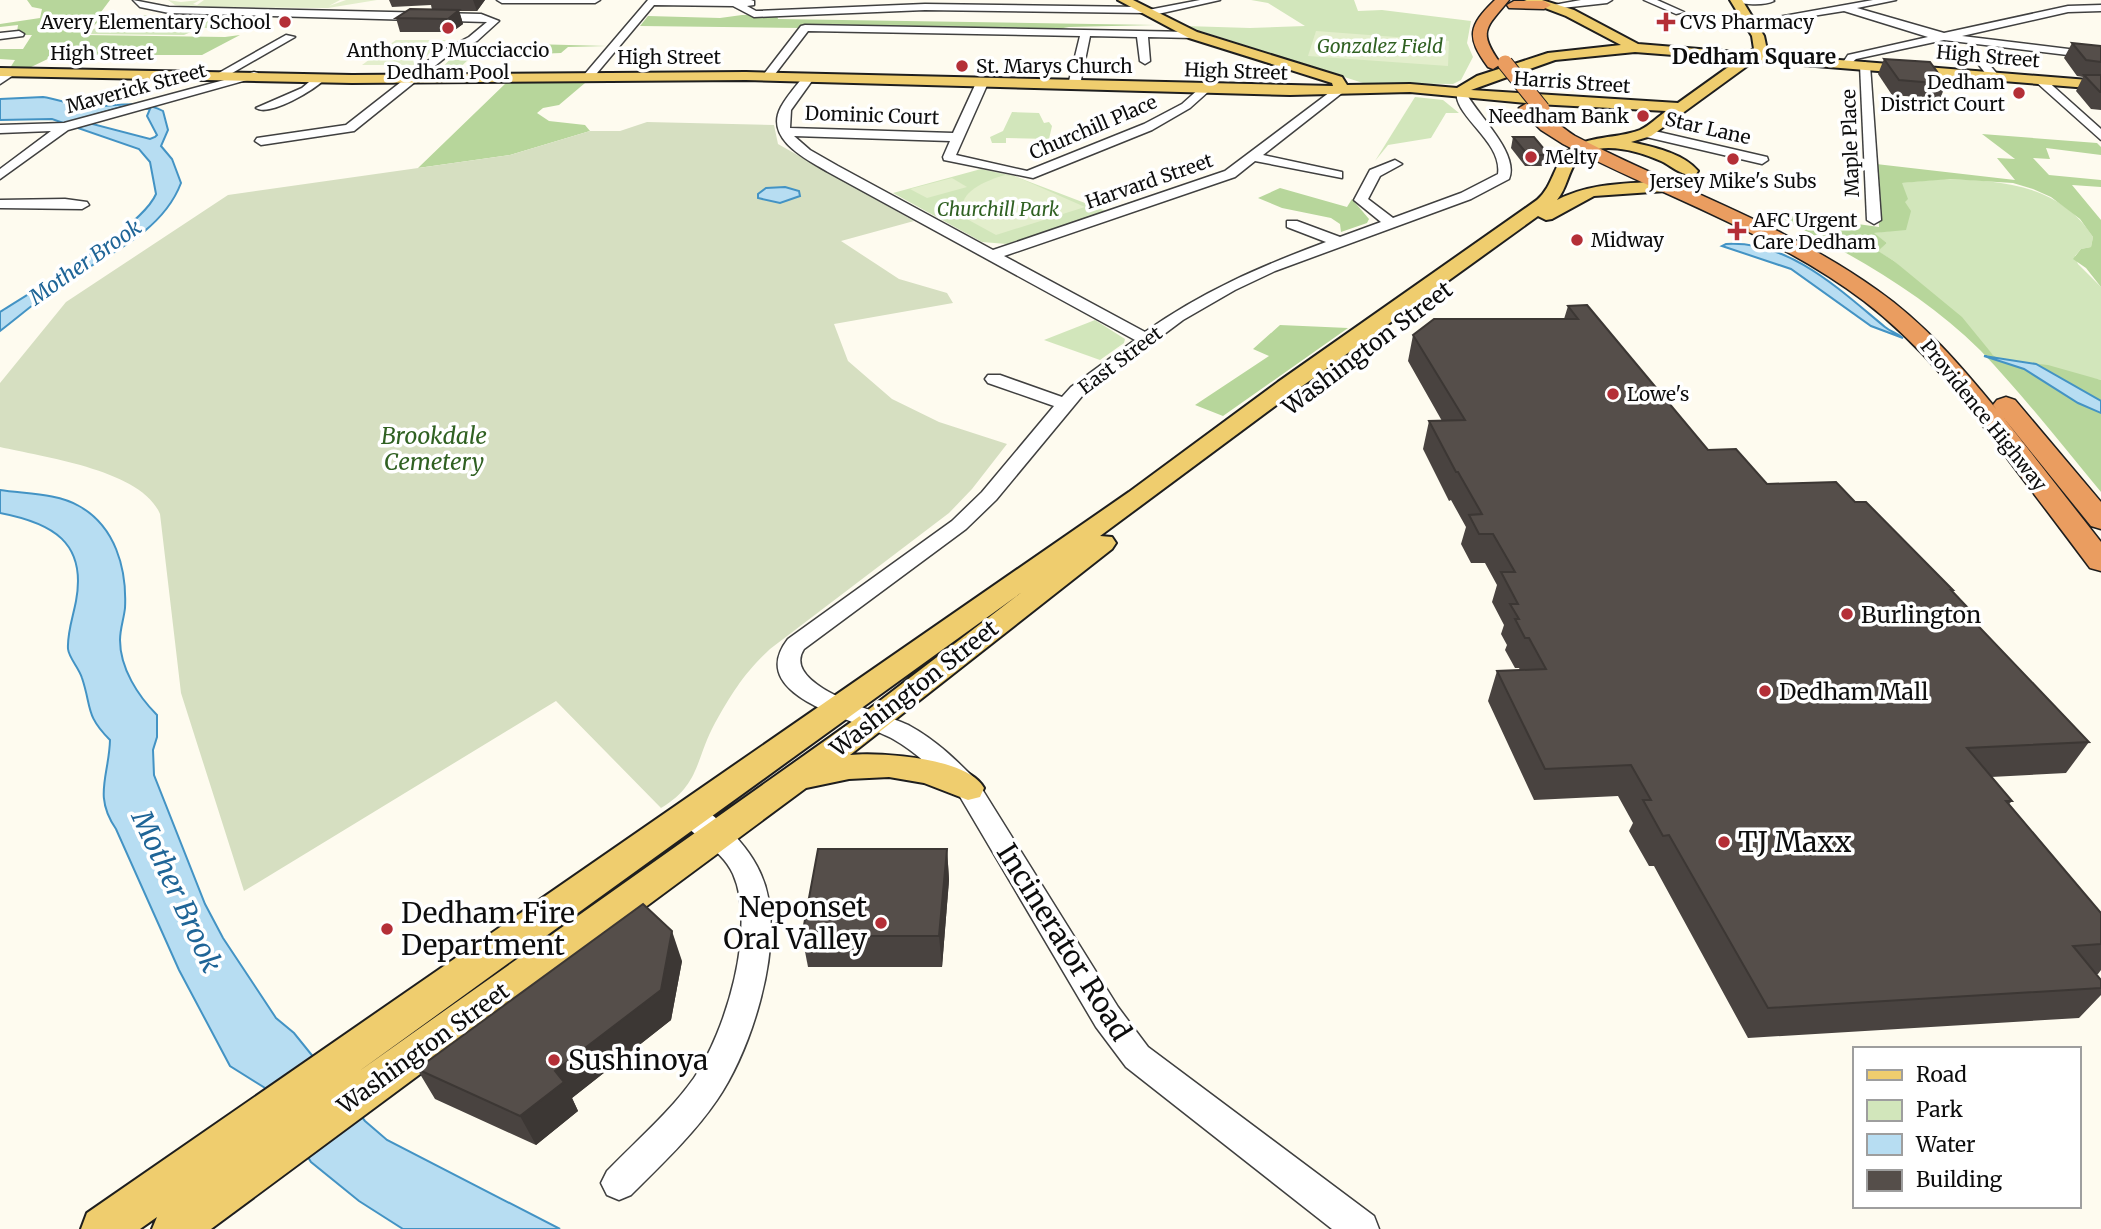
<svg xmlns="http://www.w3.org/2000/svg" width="2101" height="1229" viewBox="0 0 2101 1229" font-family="Merriweather,serif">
<rect width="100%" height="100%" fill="#fefbef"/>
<g fill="#d2e6bb">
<path d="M1251,0h103l4,11 24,-1 89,11 -4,22 6,14 -12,23 -8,4 -90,-1 -178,-57 65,2 55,-2 -37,-23z"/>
<path d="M121,15l101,1 -3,3 19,-3 -22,12h-16l-16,7 -100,-1z"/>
<path d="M541,48l-9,10 -63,1 -17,16h-17l21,-22h30l6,-4z"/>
<path d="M1415,97l28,3 16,13h-13l-15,25 -43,7 -13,16z"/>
<path d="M1012,112l27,1 5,10 5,-1 3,4 -3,13 -43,-1v5h-14l-2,-6 13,-6z"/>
<path d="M981,169l33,7 92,35 -99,33 -25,-2 -89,-49z"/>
<path d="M1943,179c56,1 117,5 150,58l-2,10 -10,2 -6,7 3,8 23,23v93l-99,-20 -9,-5 -99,-94 -17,-10 10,-8 -14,-10 33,-4 -5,-46z"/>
<path d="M1095,320l30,19 -1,4 -24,17 -56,-20z"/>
</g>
<g fill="#b7d69b">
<path d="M27,0h83l-9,12 -6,1 6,6 -17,16 141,2 15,-2 -38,20h-146l-29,14 -17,-1 5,-8 -15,-1v-10h23l9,-14h-11l1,-4 -5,1 1,-7 -18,2v-3l40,-6 2,-9 -10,-2z"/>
<path d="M742,15h35l1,4 377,6 -86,2 -22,4 -407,-5 8,-10 72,2z"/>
<path d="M531,44l76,2 -39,1 -7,6 -25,1 4,-6 -48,1 -6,4h-30l5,-4z"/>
<path d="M506,83h79l-26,22 -16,3 -6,5 12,8 36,4 5,6 -80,24 -92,13z"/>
<path d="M1982,134l115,9 4,4v8l-55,-7 4,11 -17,-1 16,17 52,5v7l-29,-2 29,35v67l-15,-19 -13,-9 8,-10 10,-2 2,-10 -13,-18 -29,-22 -18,-8 -20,-6 -63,-4 -48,4 6,16 -3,3 6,9 -5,19 -32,3 13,10 -9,8 16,10 68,56 31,38 9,5 46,5 53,15v112c-39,-47 -78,-97 -121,-142 -55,-55 -126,-94 -195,-130l1,-6 93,13 -3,-63 139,16 -18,-22 18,1z"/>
<path d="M1280,188l67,19 5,-8 17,20 -2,4 -26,9 -1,-8 -9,-6 -49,-10 -24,-10z"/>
<path d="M1280,325l68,3 -125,88 -28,-11 74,-49 -16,-7z"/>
</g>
<path fill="#d6dfc1" d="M647,122l127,3 4,19 136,77 -73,20 58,38 48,14 6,10 -119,21 14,37 44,38 47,23 68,22 -35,45 -23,24 -179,136c-26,24 -38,44 -55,74 -20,37 -15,62 -54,85l-105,-107 -312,190 -63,-198 -21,-179c-18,-44 -117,-57 -160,-67v-64l66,-81 162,-107 282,-40 80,-24h30z"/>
<g fill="#e3eecc">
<path d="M168,0l13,2 19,-2 -7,4 4,1 7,-5h136l-11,6 17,-6h31l-49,8 -136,-1 -17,-2z"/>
<path d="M1316,31l133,10 -1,25 -140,-10z"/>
<path d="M396,40h50l-30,25h-54z"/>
<path d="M1005,175l12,2 68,30 -89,28 -31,-17c-12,-25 20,-37 40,-43z"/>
<path d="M952,178l15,9 -40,11 -17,-9z"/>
</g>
<g fill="#b7ddf2" stroke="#4393c4" stroke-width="2" fill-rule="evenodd">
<path d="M43,97c14,2 29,8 43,9 24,2 55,-8 77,5l5,19 -7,16 11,13 9,24c-20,53 -82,75 -126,105 -19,14 -37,29 -55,43v-19c35,-23 141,-83 156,-118l-6,-32 -11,-13 -87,-30 -52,1v-21zM121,107l29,2 -3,7 10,19 -2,2 -5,2 -73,-19z"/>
<path d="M785,187l14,4 1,5 -20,7 -22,-5v-4l8,-6z"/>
<path d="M1726,244c63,-4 114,46 159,83 6,5 12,6 18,11l-32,-12 -80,-57 -69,-23z"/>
<path d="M1984,356l52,8 65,37v12l-23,-10 -54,-34z"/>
<path d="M0,490c25,4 57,3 79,16 36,20 48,62 46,102 -1,10 -5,21 -5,32 0,28 18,56 37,75v22l-4,13 1,25 51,129 18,34 53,80 18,15 71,88 22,19 173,89h-157l-44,-28 -48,-39 -46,-74 -35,-22 -51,-96 -63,-141c-23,-33 -7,-53 -6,-89 -25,-25 -18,-32 -28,-62 -3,-10 -13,-20 -14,-29 -1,-16 5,-32 8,-48 11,-59 -24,-78 -76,-88z"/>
</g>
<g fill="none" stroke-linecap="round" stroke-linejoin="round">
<defs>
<g id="minor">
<path d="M133,0l36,7 312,7 18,7 -22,20 -31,16 -92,74 -93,14 -6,-4 2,-3 89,-13 92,-72 31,-16 18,-15 -318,-9 -29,-6z"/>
<path d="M497,0h103l-5,3h-93z"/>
<path d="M648,0h103l3,1v4l-7,1 9,5 169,-7 218,3 5,3 52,-10h20l-71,16 -5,-3 -219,-3 -171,7 -21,-11 -79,-1 -62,74h-8v-4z"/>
<path d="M1581,0h31l-5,3 -54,6 -5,-3z"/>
<path d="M1644,0h13l27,12 -8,2z"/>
<path d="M1732,0h41l1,1c-10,5 -32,4 -42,-1z"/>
<path d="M1873,0h23l-39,8 87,25 124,-27 33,-1v6l-33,1 -106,24 139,17v6l-157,-19 -88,19 -9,8 -5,-3 6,-9 80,-18 -84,-26 -95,15 -5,-3z"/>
<path d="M805,25l388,7 5,3 -5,3 -45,-1 2,24 -5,3 -5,-3 -3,-24 -47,-1 -10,49 -6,3 -6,-3 12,-49 -272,-5 -36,47h-8v-4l37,-48z"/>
<path d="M19,31l5,3 -1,2 -23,3v-6z"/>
<path d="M286,35l9,2 -68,39 -10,-2z"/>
<path d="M1865,62l5,3 11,155 -7,4 -7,-4 -7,-155z"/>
<path d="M1980,63h8l11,13 -2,2h-8l-10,-13z"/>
<path d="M8,70l10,2 -18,12v-8z"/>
<path d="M254,72l4,1v4l-190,53 -68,49v-10l51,-38 -51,2v-8l64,-2z"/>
<path d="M808,75l6,3 -23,32 -1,18 163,5 23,-50 10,-2 2,2 -32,72 71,16 117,-47 38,-20 19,-17h8v4l-19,17 -38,22 -119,48 -89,-18 -1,-3 7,-16 -156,-5 16,14 28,16 155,84 232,-79 109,-82h8v4l-79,62 79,17v6l-87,-17 -20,16 -231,79 141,76c56,-40 116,-66 181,-90l-39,-15v-6h10l43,16 41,-15 -27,-22 16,-30 25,-10 7,4 -22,12 -12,23 25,19 68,-25 37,-19c5,-33 -46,-59 -41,-83h8c11,23 55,62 44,88l-38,20 -196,72 -40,19 -52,30 -100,75 -87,105 -30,29 -162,120c-25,38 83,65 106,77 26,14 47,35 67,55l141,226 30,40 226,169 5,13h-47l-206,-162 -30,-40 -137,-232c-20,-20 -41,-42 -66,-56 -36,-20 -150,-42 -105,-100l164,-118 30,-29 72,-86 -66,-23 -3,-4 3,-4h12l62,22 9,-10 64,-47 -307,-168c-22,-13 -64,-33 -47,-65 6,-11 15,-21 23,-31z"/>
<path d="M316,76l10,2c-11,12 -57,39 -70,30l46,-20z"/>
<path d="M2036,78h8l57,51v11l-65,-58z"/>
<path d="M1646,129l121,28 1,3 -6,4 -120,-28 -2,-3z"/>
<path d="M65,199l22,3 2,3 -7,4 -82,-1v-8z"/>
<path d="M689,802c15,4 27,16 39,27 19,18 35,41 40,68 12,60 -17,153 -51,203 -24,35 -56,65 -86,95l-12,5 -12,-5 -6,-12 6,-12c29,-30 63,-59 87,-93 32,-47 63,-150 39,-204 -12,-27 -44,-38 -58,-62l4,-7z"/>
</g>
<path id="major" d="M1118,0h15l64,32 145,45 5,8 63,-1 47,4 20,-12 71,-23 73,-8 -55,-29 -42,-16h18l32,10 64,34 110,9 6,-4 -2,-13 -22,-36h12l22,36 3,14 -3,4 337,27v8l-347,-28 -103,75 -20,6c22,5 52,11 67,29l-2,3c-13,4 -24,-8 -35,-13 -22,-10 -66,-23 -84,-1 -9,12 -10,28 -20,40 35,-18 71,-16 109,-19l8,5 -8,5 -72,5 -42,23 -6,1 -8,-4 -244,176 -194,144 12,1 4,6 -4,6 -262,206c32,-3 118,3 134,33l-4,9 -12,3 -44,-17 -35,-6 -40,2 -43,9 -595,441h-59l5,-12 -17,12h-59l6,-16 1042,-721 149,-110 259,-182c17,-15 16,-35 31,-49 19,-16 49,-12 72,-21 9,-4 18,-13 26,-19l-129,-7 -127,-12 -120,3 -544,-15 -394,3 -352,-7v-8l352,7 394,-3 587,14 -1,-3 -143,-45zM1635,52l103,8 -60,43 -207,-13 84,-30zM1022,592l-158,121 -506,359z"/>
<g id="highway">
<path d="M1495,0h14c-23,28 -32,31 -8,64l-8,5 -5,-2c-22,-30 -20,-41 7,-67z"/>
<path d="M1514,1h30l7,4 -7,4 -35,-1 -2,-3z"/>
<path d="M1527,103c11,3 36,26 48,33 100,52 210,88 302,154 47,33 84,76 120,120l-4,-5 4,-5 9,-3 9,3 86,102v27l-10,-3 -88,-109 98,125v29l-11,-3c-26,-35 -53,-70 -80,-106 -43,-58 -87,-116 -146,-161 -90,-68 -202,-105 -301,-157l-22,-14 -20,-19 -2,-3z"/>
</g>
</defs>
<use href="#minor" stroke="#404040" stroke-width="3"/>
<use href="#major" stroke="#1e1e1e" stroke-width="4"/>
<use href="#highway" stroke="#1e1e1e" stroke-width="3"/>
<use href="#minor" fill="#fff" fill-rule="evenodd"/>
<use href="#major" fill="#efcd6e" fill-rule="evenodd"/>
<use href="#highway" fill="#ea9d60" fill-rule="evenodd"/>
<defs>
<path id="highway-bridge" d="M1505,63l37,46"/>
</defs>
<use href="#highway-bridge" stroke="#1e1e1e" stroke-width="17" stroke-linecap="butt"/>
<use href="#highway-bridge" stroke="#ea9d60" stroke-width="15"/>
</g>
<g fill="#494340">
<path d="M389,0h96l-8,11h-18l4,13 -11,8h-52l-4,-14 36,-8 -1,-5 -39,2z"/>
<path d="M2072,43l29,3v64l-10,-1 -15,-18 7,-14 -6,-1 -13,-18z"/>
<path d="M1884,59l62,25 -6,15 -48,-4 -14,-21z"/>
<path d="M1513,137l36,18 -3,11h-21l-14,-18z"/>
<path d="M1568,306l140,144 59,34 88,18 98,88 -1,2 17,17 -3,5 123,128 -23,31 -75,4 21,24 -3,3 92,109v57l-3,4h-2l5,6v15l-22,23 -331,20 -94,-172h-5l-20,-35 4,-8 -15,-27 -84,4 -46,-99 9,-30 23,-1 -1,-2h-4l-10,-18 2,-5 -6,-11 3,-9 -12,-23 5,-17 -12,-22h-14l-10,-19 5,-17 -15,-27 -2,1 -26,-52 6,-28h13l-34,-60 5,-26 151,-16z"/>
<path d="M947,849l2,31 -7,87h-134l-6,-31z"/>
<path d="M682,961l-11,59 -99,78 6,13 -42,34 -101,-46 -18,-30z"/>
</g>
<g fill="#3c3734">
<path d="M473,0h12l-8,11z"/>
<path d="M459,10l4,14 -11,8 -4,-13z"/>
<path d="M947,849l2,31 -7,87 -3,-31z"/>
<path d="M672,931l10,30 -11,59 -99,78 6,13 -42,34 -16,-29 35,-45z"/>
</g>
<g fill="#554e4a" stroke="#3c3734" stroke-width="2">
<path d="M410,9l49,1 -11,9 -52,-1z"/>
<path d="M2072,43l29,3v16l-15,-2z"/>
<path d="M1884,59l46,3 16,22 -47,-4z"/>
<path d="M2084,75h17v17h-1z"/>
<path d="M1513,137h21l15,18h-21z"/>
<path d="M1587,305l121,145 28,-1 31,35 69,-2 19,20h11l87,88h-2l18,19h-7l127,133 -122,6 45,53h-6l95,112v31l-28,2 28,34v8l-333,20 -99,-173 -6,1 -20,-36h8l-20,-35 -86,4 -48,-98 49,-2 -17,-31h-4l-10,-19h4l-9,-15h8l-17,-32h14l-22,-38h-14l-10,-19 13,-1 -24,-42h-2l-27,-51 36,-1 -52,-85 21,-16h144l-10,-13z"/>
<path d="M818,849h129l-8,87h-137z"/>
<path d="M643,904l29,27 -11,59 -106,81 9,11 -44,34 -103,-47z"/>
</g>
<g fill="#b42f37" stroke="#fff" stroke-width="2.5">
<circle cx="285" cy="22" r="7"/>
<path d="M1662.5 11.5h7v7h7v7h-7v7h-7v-7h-7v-7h7z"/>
<circle cx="448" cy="28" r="7"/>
<circle cx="962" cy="66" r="7"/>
<circle cx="2019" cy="93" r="7"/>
<circle cx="1643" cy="116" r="7"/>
<circle cx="1531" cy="157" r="7"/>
<circle cx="1733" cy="159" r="7"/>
<path d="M1733.5 220.5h7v7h7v7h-7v7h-7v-7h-7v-7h7z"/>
<circle cx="1577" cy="240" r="7"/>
<circle cx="1613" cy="394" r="7"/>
<circle cx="1847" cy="614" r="7"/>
<circle cx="1765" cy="691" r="7"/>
<circle cx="1724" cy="842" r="7"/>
<circle cx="881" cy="923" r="7"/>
<circle cx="387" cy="929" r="7"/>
<circle cx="554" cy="1060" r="7"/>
</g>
<g text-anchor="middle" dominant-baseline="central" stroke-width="7" stroke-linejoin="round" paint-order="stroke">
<g font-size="19" fill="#0d0d0d" stroke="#fff" text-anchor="start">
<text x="271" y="22" text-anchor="end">Avery Elementary School</text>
<text x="1680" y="22">CVS Pharmacy</text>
<text x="448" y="50" text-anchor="middle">Anthony P Mucciaccio<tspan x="448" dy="22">Dedham Pool</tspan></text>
<text x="976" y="66">St. Marys Church</text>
<text x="2005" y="82" text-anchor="end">Dedham<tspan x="2005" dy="22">District Court</tspan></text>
<text x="1629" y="116" text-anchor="end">Needham Bank</text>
<text x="1545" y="157">Melty</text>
<text x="1733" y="181" text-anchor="middle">Jersey Mike's Subs</text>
<text x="1753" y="220">AFC Urgent<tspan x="1753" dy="22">Care Dedham</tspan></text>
<text x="1591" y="240">Midway</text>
<text x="1627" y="394">Lowe's</text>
</g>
<g font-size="19" font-style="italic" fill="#306122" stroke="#fff">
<text x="1380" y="46">Gonzalez Field</text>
<text x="998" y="209">Churchill Park</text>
</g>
<g font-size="19" fill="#0d0d0d" stroke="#fff">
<text x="102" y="53">High Street</text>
<text transform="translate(1988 56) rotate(5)">High Street</text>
<text x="669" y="57">High Street</text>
<text transform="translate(1236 71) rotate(2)">High Street</text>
<text transform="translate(1572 82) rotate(4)">Harris Street</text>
<text transform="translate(136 88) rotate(-15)">Maverick Street</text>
<text transform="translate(872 115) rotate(2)">Dominic Court</text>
<text transform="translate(1093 127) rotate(-23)">Churchill Place</text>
<text transform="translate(1708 128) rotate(13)">Star Lane</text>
<text transform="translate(1850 143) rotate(-92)">Maple Place</text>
<text transform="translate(1149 181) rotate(-19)">Harvard Street</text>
<text transform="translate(1120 360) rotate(-37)">East Street</text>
<text transform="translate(1984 415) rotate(51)">Providence Highway</text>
</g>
<g font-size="21" font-weight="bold" fill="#0d0d0d" stroke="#fff">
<text x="1754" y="56">Dedham Square</text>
</g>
<g font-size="21" font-style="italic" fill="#1f6597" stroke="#fff">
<text transform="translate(85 262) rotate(-35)">Mother Brook</text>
</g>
<g font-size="23" fill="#0d0d0d" stroke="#fff">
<text transform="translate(1367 348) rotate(-37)">Washington Street</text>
<text transform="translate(914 688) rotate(-38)">Washington Street</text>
<text transform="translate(423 1048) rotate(-36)">Washington Street</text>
</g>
<g font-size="23" font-style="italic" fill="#306122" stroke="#fff">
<text x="434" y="435">Brookdale<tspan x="434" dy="26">Cemetery</tspan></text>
</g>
<g font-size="23" fill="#0d0d0d" stroke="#fff" text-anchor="start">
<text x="1861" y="614">Burlington</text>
<text x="1779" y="691">Dedham Mall</text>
</g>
<g font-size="28" fill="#0d0d0d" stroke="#fff" text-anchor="start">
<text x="1738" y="842">TJ Maxx</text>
<text x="867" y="907" text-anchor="end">Neponset<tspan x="867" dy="32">Oral Valley</tspan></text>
<text x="401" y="913">Dedham Fire<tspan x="401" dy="32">Department</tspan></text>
<text x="568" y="1060">Sushinoya</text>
</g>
<g font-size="28" font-style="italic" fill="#1f6597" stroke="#fff">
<text transform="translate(177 891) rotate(65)">Mother Brook</text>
</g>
<g font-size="28" fill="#0d0d0d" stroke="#fff">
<text transform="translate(1064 942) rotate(58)">Incinerator Road</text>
</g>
</g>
<rect x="1853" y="1047" width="228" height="161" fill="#ffffff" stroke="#9e9e9e" stroke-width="2"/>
<rect x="1867" y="1070" width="35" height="10" fill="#efcd6e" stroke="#9e9e9e" stroke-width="2"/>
<text x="1916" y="1082" font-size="21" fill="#0d0d0d">Road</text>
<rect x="1867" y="1100" width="35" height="21" fill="#d2e6bb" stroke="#9e9e9e" stroke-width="2"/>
<text x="1916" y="1117" font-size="21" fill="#0d0d0d">Park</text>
<rect x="1867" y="1134" width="35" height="21" fill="#b7ddf2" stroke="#9e9e9e" stroke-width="2"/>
<text x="1916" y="1152" font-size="21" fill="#0d0d0d">Water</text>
<rect x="1867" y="1170" width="35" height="21" fill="#554e4a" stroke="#9e9e9e" stroke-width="2"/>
<text x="1916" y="1187" font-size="21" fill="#0d0d0d">Building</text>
</svg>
